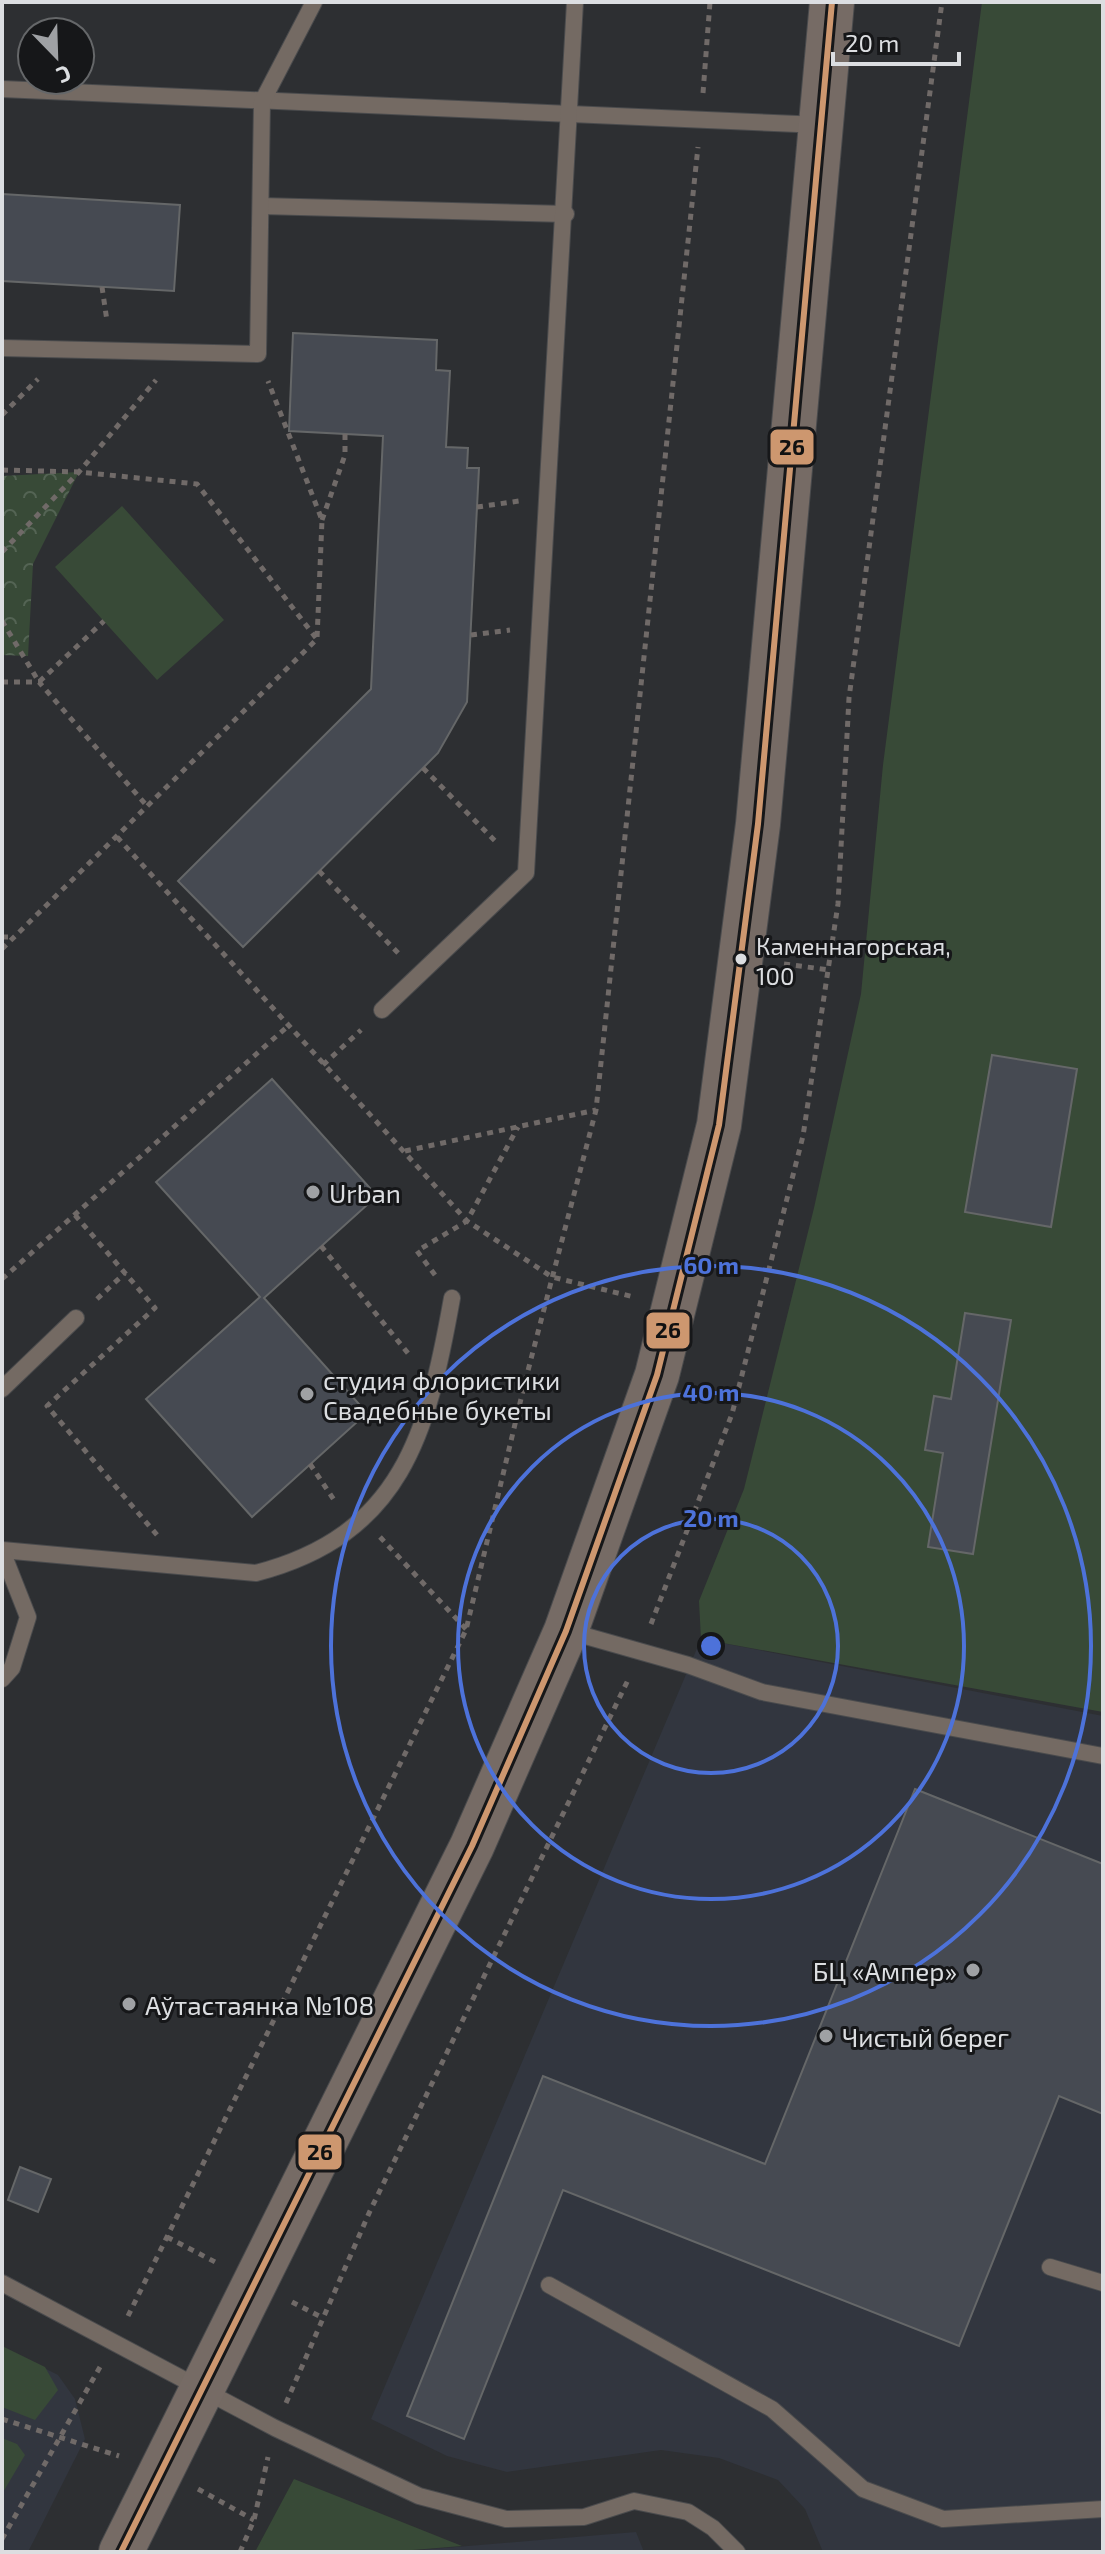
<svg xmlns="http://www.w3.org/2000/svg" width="1105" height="2554" viewBox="0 0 1105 2554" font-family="'Exo 2',sans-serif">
<defs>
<pattern id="park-crowns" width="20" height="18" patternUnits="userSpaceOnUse" patternTransform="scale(2)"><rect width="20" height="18" fill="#384a37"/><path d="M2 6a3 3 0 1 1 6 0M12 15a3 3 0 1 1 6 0" fill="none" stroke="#546454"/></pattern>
</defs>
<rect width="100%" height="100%" fill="#2d2f32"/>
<g fill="#32363f">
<path d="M701,1639l402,77v836h-280l-18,-43 -27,-29 -59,-22 -58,-8 -154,22 -60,-16 -76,-37z"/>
<path d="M2,2347l56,28 17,24 10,40 -57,113h-26z"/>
<path d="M636,2532l8,20h-248z"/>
</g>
<g fill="#384a37">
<path d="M982,2h121v1710l-402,-73 -2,-38 45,-112 70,-281 47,-214 22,-229z"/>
<path d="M122,506l102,114 -67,60 -102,-113z"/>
<path d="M2,2346l43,21 13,23 -23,30 -33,-13z"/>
<path d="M2,2438l15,6 8,11 -23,39z"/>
<path d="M294,2479l168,67 -74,6h-133z"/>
</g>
<path fill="url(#park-crowns)" d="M79,472l-46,92 -5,92 -26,-1v-179z"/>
<g fill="#464a52" stroke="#656768" stroke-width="2">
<path d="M2,194l178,11 -6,86 -172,-10z"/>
<path d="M293,333l144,7 -1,30 14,1 -4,76 22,1 -1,20h12l-12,234 -29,51 -195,194 -65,-66 193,-192 12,-253 -94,-5z"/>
<path d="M992,1055l85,14 -26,158 -86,-15z"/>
<path d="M272,1079l105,117 -113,102 103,115 -115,104 -106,-118 114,-102 -104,-115z"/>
<path d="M965,1313l46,7 -38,234 -45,-7 15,-94 -18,-3 9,-54 17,3z"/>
<path d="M915,1789l188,75v250l-44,-18 -100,250 -396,-156 -99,249 -57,-23 136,-340 222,88z"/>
<path d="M20,2167l31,12 -13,33 -30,-12z"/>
</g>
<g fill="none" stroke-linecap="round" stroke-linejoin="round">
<defs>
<g id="lane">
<path d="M2,89l819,36"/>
<path d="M261,206l305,8"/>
<path d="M2,348l256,6 4,-252 52,-100"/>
<path d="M382,1010l144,-137 49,-871"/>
<path d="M2,1389l74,-71"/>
<path d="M2,1550l254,23c146,-38 172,-140 196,-275"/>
<path d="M2,1551l26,66 -16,51 -10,11"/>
<path d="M568,1631l120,34 74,27 341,64"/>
<path d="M1050,2267l53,16"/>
<path d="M2,2283l273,145 144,68 87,23 78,-2 50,-16 54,11 25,16 24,24"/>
<path d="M549,2285l223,124 91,80 80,30 160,-10"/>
</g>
<path id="secondary" d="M121,2552l351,-706 94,-215 91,-256 62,-250 39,-301 74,-822"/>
</defs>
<use href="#lane" stroke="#4a4b4d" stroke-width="18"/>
<use href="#secondary" stroke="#4a4b4d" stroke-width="46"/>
<g stroke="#706a68" stroke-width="5" stroke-dasharray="6 6" stroke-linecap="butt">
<path d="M703,93l7,-91"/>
<path d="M102,287l5,34"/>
<path d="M2,415l36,-36"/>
<path d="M2,470l77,2 118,12 119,154"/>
<path d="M477,507l42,-6"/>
<path d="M322,520l23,-65v-21"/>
<path d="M2,552l77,-80 77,-92"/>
<path d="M2,621l37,61 65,-61"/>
<path d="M471,635l39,-5"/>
<path d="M2,682h37l108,124"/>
<path d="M423,768l75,76"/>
<path d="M117,837l350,384 85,56 82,20"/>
<path d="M319,871l80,83"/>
<path d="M2,937h11"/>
<path d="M2,949l315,-310 5,-119 -54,-139"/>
<path d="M784,964l46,6"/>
<path d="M323,1065l38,-35"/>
<path d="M405,1151l191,-41"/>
<path d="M75,1215l80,93 -108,98 110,129"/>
<path d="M321,1246l90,111"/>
<path d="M435,1275l-18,-24 50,-30 51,-94"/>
<path d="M2,1279l286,-253"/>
<path d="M97,1299l28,-26"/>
<path d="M310,1464l26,39"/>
<path d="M380,1537l86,92"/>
<path d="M651,1624l81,-210 71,-278 35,-232 11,-206 93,-696"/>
<path d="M167,2237l52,27"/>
<path d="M292,2302l31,16"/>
<path d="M128,2316l338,-686 59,-248 71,-272 102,-963"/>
<path d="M286,2403l84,-192 259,-533"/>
<path d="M2,2419l117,37"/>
<path d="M198,2489l56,31"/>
<path d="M2,2539l98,-172"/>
<path d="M240,2552l14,-32 14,-63"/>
</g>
<use href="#lane" stroke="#746a63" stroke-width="16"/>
<use href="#secondary" stroke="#766b65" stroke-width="44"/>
<defs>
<path id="bus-1" d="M121,2552l351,-706 94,-215 91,-256 62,-250 39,-301 74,-822"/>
</defs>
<use href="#bus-1" stroke="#161719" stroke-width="12"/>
<use href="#bus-1" stroke="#cd976f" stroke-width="6"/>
</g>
<g fill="none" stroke="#4d72da" stroke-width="4">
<circle cx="711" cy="1646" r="127"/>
<circle cx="711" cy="1646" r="253"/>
<circle cx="711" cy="1646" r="380"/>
</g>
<circle fill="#dcdee1" stroke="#161719" stroke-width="3" cx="741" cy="959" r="7"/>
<g fill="#9fa1a4" stroke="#161719" stroke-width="3">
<circle cx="313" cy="1192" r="8"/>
<circle cx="307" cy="1394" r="8"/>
<circle cx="973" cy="1970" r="8"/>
<circle cx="129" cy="2004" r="8"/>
<circle cx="826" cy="2036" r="8"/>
</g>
<g text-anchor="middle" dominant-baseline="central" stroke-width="6" stroke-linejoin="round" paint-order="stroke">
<g font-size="24" fill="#dcdee1" stroke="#161719" text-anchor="start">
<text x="756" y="945">Каменнагорская,<tspan x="756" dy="30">100</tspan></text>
</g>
<g font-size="26" fill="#dcdee1" stroke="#161719" text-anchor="start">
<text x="329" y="1192">Urban</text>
<text x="323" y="1379">студия флористики<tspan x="323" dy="30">Свадебные букеты</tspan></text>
<text x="957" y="1970" text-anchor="end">БЦ «Ампер»</text>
<text x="145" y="2004">Аўтастаянка №108</text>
<text x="842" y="2036">Чистый берег</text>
</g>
</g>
<circle cx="711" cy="1646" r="12" fill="#4d72da" stroke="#161719" stroke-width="4"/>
<g font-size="24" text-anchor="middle" font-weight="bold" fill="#4d72da" stroke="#161719" stroke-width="6" stroke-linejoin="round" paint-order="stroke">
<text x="711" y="1274">60 m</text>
<text x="711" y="1401">40 m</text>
<text x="711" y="1527">20 m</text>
</g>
<g stroke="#161719" stroke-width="3">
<rect x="769" y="428" width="46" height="38" rx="8" fill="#cd976f"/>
<rect x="645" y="1311" width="46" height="39" rx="8" fill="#cd976f"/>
<rect x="297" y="2133" width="46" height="38" rx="8" fill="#cd976f"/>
</g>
<g font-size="22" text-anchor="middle" font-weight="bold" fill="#111">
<text x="792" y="455">26</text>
<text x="668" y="1338">26</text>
<text x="320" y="2160">26</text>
</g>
<rect width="1105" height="2554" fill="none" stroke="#dcdee1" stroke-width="8"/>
<g transform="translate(56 56) rotate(157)"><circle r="38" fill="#161719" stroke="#656769" stroke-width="2"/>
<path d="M0-6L14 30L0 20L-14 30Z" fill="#9fa1a4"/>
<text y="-12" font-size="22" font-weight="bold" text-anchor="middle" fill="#dcdee1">С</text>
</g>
<path d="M833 52v12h126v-12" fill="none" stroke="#dcdee1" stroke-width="4"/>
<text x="845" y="52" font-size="24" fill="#dcdee1" stroke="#161719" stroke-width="6" paint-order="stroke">20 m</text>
</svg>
